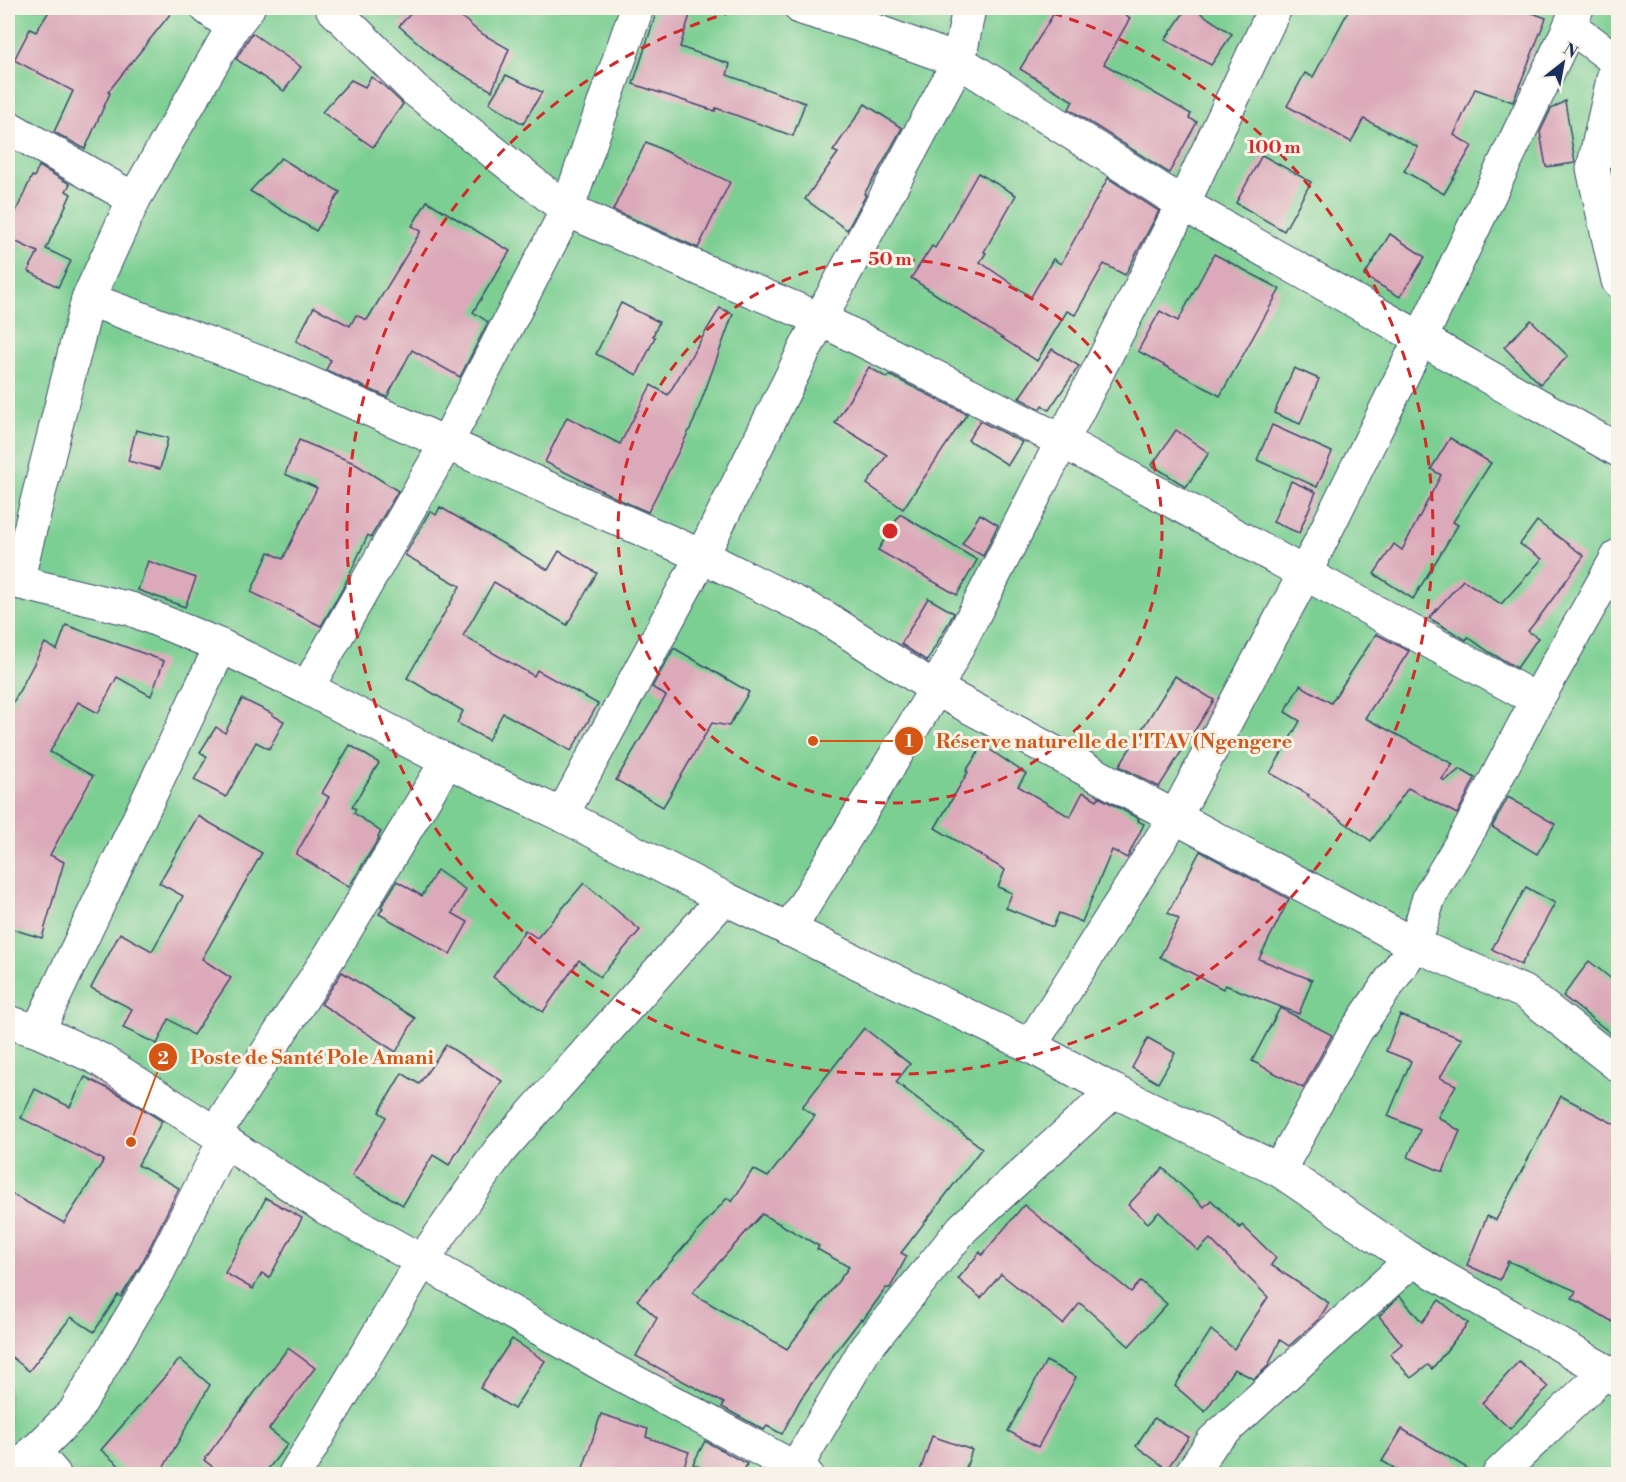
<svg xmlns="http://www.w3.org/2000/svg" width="1626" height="1482" viewBox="0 0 1626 1482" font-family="'Libre Bodoni',serif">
<rect width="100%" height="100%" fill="#f7f3e8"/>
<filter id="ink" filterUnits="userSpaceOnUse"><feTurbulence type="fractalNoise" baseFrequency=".0167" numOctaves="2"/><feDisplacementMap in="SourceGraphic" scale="12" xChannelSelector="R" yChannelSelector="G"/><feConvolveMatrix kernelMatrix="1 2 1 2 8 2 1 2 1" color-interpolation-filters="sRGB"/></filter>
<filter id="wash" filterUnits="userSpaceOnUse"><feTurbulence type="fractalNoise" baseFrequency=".008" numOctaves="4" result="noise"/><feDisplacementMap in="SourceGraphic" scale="24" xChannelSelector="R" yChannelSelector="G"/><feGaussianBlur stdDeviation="1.35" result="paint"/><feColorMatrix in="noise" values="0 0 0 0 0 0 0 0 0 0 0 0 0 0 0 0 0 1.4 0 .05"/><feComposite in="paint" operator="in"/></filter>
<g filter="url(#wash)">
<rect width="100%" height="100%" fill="#f3dabc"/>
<rect fill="#7bcf93" stroke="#4b7f78" stroke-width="1.5" x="8" y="8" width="1610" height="1466"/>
<g id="blocks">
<g fill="#dba9b9" fill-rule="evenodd">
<path d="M51,8h124l-67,84 2,1 -25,56 -31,-17 19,-41 -59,-31 16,-31 6,3z"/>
<path d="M416,8h35l28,24 30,17 -17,42 -53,-30 -40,-35z"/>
<path d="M658,8h8l24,7 -10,32 50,17 -3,11 78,28 -12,33 -77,-28 -1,3 -82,-27z"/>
<path d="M1057,8h55l18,10 -26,46 87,50 -2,4 8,4 -28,51 -100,-64 4,-8 -53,-32z"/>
<path d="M1187,8h6l39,26 -21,31 -46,-25z"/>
<path d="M1350,8h169l27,10 -33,84 -38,-13 -21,46 18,11 -28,48 -40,-23 14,-24 -54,-28 -13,23 -64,-36 18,-33 8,4z"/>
<path d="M252,33l49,34 -17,24 -48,-32z"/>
<path d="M506,75l36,17 -19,32 -34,-21z"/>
<path d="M371,77l13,9 19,18 -30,43 -51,-35 29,-32 14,7z"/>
<path d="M1565,101l10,62 -29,4 -6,-35 11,-23z"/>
<path d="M865,104l37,24 -26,47 -12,19 2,1 -19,35 -42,-31 33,-46 -5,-2z"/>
<path d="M646,142l84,40 -32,66 -85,-38z"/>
<path d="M1262,155l49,27 -27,49 -48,-28z"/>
<path d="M281,158l29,18 1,-1 29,17 -24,39 -66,-40z"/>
<path d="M39,166l31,18 -4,7 5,3 -25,55 25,12 -13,26 -30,-16 10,-19 -30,-14v-9l24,-53 2,1z"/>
<path d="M978,173l38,22 -32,57 2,1 -6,9 51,35 22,-38 8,5 47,-86 51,33 -34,64 -21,-11 -29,51 -8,-4 -30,50 -126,-83 21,-32 3,2z"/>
<path d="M427,201l83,50 -37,61 15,10 -28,55 -48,-27 -25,47 -61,-27 5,-10 -35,-19 18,-34 36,19 6,-11 11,5 54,-89 -9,-5z"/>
<path d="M1390,234l35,23 -25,40 -36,-21z"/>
<path d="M1214,254l66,35 -60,107 -82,-45 22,-40 18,10z"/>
<path d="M621,303l38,19 -6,14 2,1 -18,38 -41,-21z"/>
<path d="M720,308l13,6 -39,107 -46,91 -30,-13 -73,-37 22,-45 53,27 31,-59 17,10z"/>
<path d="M1531,320l37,36 -28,28 -36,-37z"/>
<path d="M1052,349l27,17 -30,44 -7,-5 -2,4 -21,-11z"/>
<path d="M869,367l18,11 2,-3 78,39 -64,95 -36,-25 20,-29 -52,-32z"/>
<path d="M1294,368l25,11 -19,45 -26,-11z"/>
<path d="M980,421l42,21 -14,23 -40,-25z"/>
<path d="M1272,425l60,27 -15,35 -60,-27z"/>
<path d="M136,430l32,8 -8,31 -32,-8z"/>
<path d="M1176,430l33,23 -23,34 -34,-22z"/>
<path d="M1450,438l41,25 -38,59 5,3 -45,74 -39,-25 20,-30 8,6 39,-75 -10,-6z"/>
<path d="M299,440l55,23 44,28 -27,46 -3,-2 -24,51 -23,40 -70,-34 18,-40 14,7 34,-71 -32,-14z"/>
<path d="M1291,481l25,11 -17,41 -26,-11z"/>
<path d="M440,507l108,63 11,-19 38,22 -30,52 -73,-43 -31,54 71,40 3,-6 61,34 -27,47 -68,-38 -15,27 -31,-17 6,-12 -56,-33 53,-92 -55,-31 25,-44 6,4z"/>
<path d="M900,514l77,46 -20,35 -79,-45z"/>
<path d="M980,514l18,11 -15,31 -21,-12z"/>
<path d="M1537,521l47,35 -44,60 -12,15 10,7 -21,30 -28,-16 -21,-15 -2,3 -37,-22 34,-38 38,24 41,-45 -22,-15z"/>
<path d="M148,561l48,17 -11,29 -47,-17z"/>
<path d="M928,598l26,15 -27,48 -26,-17z"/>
<path d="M66,625l98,36 -13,35 -34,-19 -19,36 -20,-11 -28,50 43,24 -43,79 14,7 -22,76 -34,-10v-216l37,-69 12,7z"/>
<path d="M1376,634l33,17 -44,67 88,46 -11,15 3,2 15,-12 15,9 -18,36 -49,-26 -37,53 -63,-44 1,-2 -39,-22 30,-52 -15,-9 15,-27 31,18z"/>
<path d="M674,648l75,44 -20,34 -17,-3 -49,84 -47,-27 50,-84 -14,-9z"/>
<path d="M1175,676l39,24 -55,87 -40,-21z"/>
<path d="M242,699l31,15 -1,1 12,6 -15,28 -13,-7 -30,55 -32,-17 13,-23 -7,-5 16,-25 9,6z"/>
<path d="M350,745l29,18 -27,44 4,2 -2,4 27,19 -3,5 1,1 -30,49 -53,-33 33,-57 -7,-4z"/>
<path d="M983,745l43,29 -8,12 52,31 13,-25 14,8 2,-3 40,22 -1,2 6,3 -17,34 -15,-8 -30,72 -23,-9 -6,14 -47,-19 6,-15 -14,-6 7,-17 -70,-42 33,-56 -2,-1z"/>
<path d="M1508,797l47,27 -18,30 -45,-27z"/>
<path d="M198,816l64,37 -37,64h1l-24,42 29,19 -38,57 -24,-16 -12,25 -34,-16 9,-19 -41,-21 29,-55 32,18 31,-55 -24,-13z"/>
<path d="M1200,851l89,48 -30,60 53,21 -13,34 -74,-29 -2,4 -63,-32 19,-38 -11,-6z"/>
<path d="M437,870l29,20 -14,23 16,9 -18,32 -71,-40 4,-6 -2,-1 16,-26 25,15z"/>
<path d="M584,883l56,47 -40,47 -21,-17 -36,52 -50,-35 32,-47 12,8z"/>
<path d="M1526,887l29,16 -34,62 -29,-16z"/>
<path d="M1589,961l29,23v55l-55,-43z"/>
<path d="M342,972l73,46 -19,34 -75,-48z"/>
<path d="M1280,1008l52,27 -29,53 -51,-27z"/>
<path d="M1400,1015l62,24 -22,39 16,7 -18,32 22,14 -17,41 -35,-15 12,-27 -32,-14 23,-55 -25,-10z"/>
<path d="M864,1028l46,36 -14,18 86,66 -81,105 6,3 -17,32h-4l-23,32 -2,-1 -49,64 -12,17 -18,34 -15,-8 -3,4 -42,-23 2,-4 -88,-47 21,-38 -20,-18 90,-102 5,4 21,-33 15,8 47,-61 -13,-9zM762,1214l57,32 -2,3 32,18 -62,82 -95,-56z"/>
<path d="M1148,1038l27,15 -17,30 -26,-15z"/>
<path d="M446,1045l56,36 -53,84 -16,-10 -30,50 -51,-29 34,-59 -7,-5 23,-39 17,11z"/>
<path d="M85,1077l34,17 43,27 -24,44 41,23 -37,75 -21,34 -3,-2 -24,37 -23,-15 -42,54 -21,-17v-162l56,31 40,-63 -83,-42 14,-29 35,18z"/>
<path d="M1561,1096l57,30v199l-46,-27 4,-7 -68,-30 -8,19 -33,-15 20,-49 9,4z"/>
<path d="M1163,1168l41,39 7,-7 29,28 2,-3 34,33 -5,7 58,38 -10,16 -30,27 -9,-6 -12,26 -14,13 -20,-10 -29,43 -30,-26 36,-56 23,19 34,-52 -58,-58 -12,12 -39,-39 -11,11 -20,-18z"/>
<path d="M266,1198l36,20 -33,60 -7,-5 -9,16 -28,-16z"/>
<path d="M1024,1205l107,87 10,-11 26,23 -38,42 -49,-43 -17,21 -62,-50 -20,24 -23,-19 22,-27 2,3z"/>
<path d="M1400,1296l22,26 17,-22 29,23 -36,46 -4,-4 -17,13 -21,-24 12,-10 -23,-28z"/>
<path d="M512,1339l33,22 -31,48 -34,-21z"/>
<path d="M288,1348l27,20 -46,61 19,15 -24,30h-42l-18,-14z"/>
<path d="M180,1359l30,26 -50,89h-31l-28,-24z"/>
<path d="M1046,1361l30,16 -38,70 -30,-16z"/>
<path d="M1519,1361l29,26 -38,42 -28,-26z"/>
<path d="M601,1414l47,15 -2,8 43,15 -8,22h-100z"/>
<path d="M1154,1418l35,19 -22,32 -31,-23z"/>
<path d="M1402,1429l75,45h-73l-22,-13z"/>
<path d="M932,1436l40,14 -8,24h-45z"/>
<path d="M705,1441l42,23 -5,10h-27l-22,-10z"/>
</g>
</g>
</g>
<g filter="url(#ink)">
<use href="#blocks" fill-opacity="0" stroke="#3b496c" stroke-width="1.5"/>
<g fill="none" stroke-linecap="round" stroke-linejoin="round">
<defs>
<g id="street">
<path d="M207,8l26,19"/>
<path d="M332,8l83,82 152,120 133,59 120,50 242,122 475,259"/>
<path d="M801,8l58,17 100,36 224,143 435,246"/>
<path d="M1570,26l48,36"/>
<path d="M1618,60l-1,1 -24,108 25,112"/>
<path d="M8,127l126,72"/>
<path d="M88,299l192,71 422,186 124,62 110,71 239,128 240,128 111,48 92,72"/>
<path d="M8,580l123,29 90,37 86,42 140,73 115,54 162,83 306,148 84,45 165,79 133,90 194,111 12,9"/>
<path d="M17,581l71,-282 46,-100 99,-172 15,-19"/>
<path d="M307,688l140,-246 120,-232 70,-202"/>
<path d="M562,815l140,-259 118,-237 139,-258 10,-53"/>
<path d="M789,930l147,-241 247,-485 92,-196"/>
<path d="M8,1022l30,9 61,28 116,74 9,8 102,67 96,53 183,105 201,108"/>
<path d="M38,1031l183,-385"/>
<path d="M1030,1046l145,-229 130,-244 116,-235 149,-312 7,-18"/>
<path d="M215,1133l116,-179 116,-193"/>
<path d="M1279,1170l77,-139 59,-86 14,-48 42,-70 66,-127 81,-144"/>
<path d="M34,1451l20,23"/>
<path d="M12,1474l62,-61 84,-141 66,-131"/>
<path d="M295,1474l127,-213 78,-111 224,-252"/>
<path d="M801,1474l1,-17 63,-108 98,-121 151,-137"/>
<path d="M1191,1474l22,-33 199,-181"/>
<path d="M1499,1474l107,-103"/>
</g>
</defs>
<use href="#street" stroke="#3b496c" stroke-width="35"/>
<use href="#street" stroke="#fff" stroke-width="33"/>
</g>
</g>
<g fill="none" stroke="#d62828" stroke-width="3" stroke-dasharray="10 8">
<circle cx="890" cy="531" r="272"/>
<path d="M1035 8A543 543 0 1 1 745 8"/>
</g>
<circle cx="890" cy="531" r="9" fill="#d62828" stroke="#f7f3e8" stroke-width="3"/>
<g font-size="18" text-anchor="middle" font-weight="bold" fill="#d62828" stroke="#f7f3e8" stroke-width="6" stroke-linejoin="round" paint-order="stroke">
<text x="1274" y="153">100 m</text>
<text x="890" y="265">50 m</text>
</g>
<path fill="none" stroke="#d45514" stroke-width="2" d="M813 741L909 741M131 1142L163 1057"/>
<g fill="#d45514" stroke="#f7f3e8" stroke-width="2">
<circle cx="813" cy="741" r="6"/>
<circle cx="131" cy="1142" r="6"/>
<circle cx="909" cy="741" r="15"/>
<circle cx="163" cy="1057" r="15"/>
</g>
<g font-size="18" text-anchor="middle" font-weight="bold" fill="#fff">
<text x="909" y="747">1</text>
<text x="163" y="1064">2</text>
</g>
<g font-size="20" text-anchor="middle" font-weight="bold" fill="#d45514" stroke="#f7f3e8" stroke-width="6" stroke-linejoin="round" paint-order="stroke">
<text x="1114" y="748">Réserve naturelle de l'ITAV (Ngengere</text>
<text x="312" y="1064">Poste de Santé Pole Amani</text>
</g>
<rect width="1626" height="1482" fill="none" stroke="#f7f3e8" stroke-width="30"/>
<g transform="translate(1563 63) rotate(31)" stroke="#f7f3e8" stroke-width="4.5" paint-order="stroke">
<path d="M0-4.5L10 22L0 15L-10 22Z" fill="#1b2f5e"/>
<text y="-9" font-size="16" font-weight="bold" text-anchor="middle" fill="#1b2f5e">N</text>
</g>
</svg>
